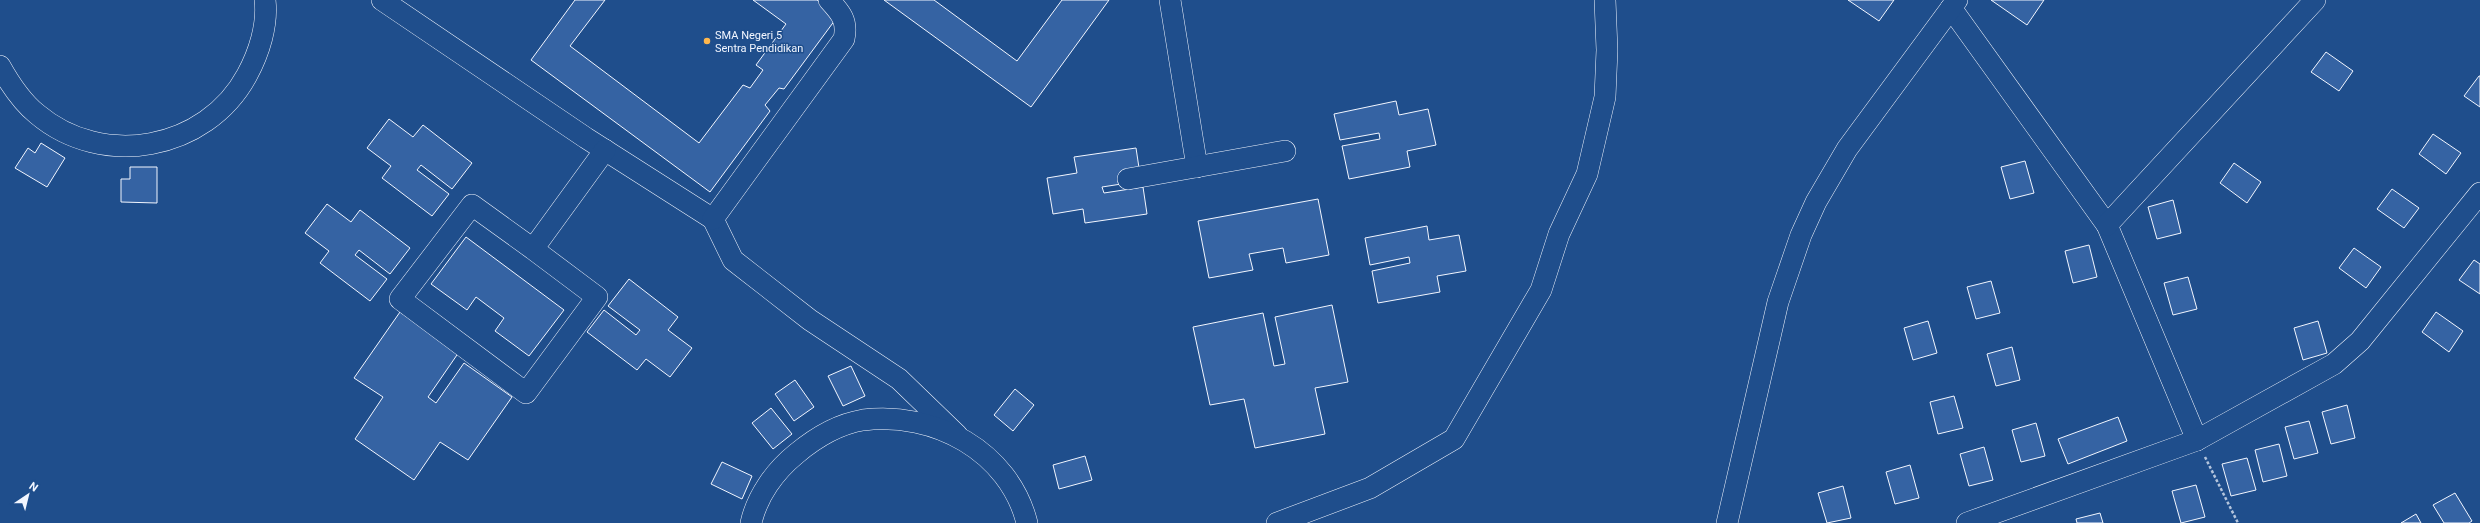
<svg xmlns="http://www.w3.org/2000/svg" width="2480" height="523" viewBox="0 0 2480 523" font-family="Roboto,sans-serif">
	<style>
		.building { fill: #3563a3; stroke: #f2f6ff }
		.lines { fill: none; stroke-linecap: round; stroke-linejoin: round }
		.minor-casing { stroke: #f2f6ff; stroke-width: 22 }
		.path { stroke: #b3c4dc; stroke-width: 2.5; stroke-dasharray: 3 2; stroke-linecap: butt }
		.minor { stroke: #1f4e8c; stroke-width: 21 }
		.poi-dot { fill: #ffb74d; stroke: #1f4e8c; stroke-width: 1.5 }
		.labels { text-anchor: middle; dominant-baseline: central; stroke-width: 3; stroke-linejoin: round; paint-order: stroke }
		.poi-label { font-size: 11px; fill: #f2f6ff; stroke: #1f4e8c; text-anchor: start }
	</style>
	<rect width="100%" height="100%" fill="#1f4e8c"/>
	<g class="building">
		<path d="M575,0h30l-35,46 129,97 44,-58 7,3 13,-18 -7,-5 30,-41 -33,-24h64l21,16 -54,73 -5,-1 -14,17 5,6 -60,81 -179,-132z"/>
		<path d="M884,0h50l83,61 45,-61h47l-78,107z"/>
		<path d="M1848,0h46l-15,21z"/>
		<path d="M1991,0h53l-17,25z"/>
		<path d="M2326,52l27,19 -14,20 -28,-19z"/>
		<path d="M2479,76h1v31l-16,-11z"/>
		<path d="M1396,101l3,14 29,-6 8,36 -29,6 3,16 -61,12 -7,-33 38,-7 -1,-6 -39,7 -6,-26z"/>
		<path d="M389,119l24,18 10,-12 49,38 -20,26 -31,-24 -4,5 32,24 -17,22 -50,-38 9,-12 -24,-18z"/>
		<path d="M2433,134l28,19 -15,21 -27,-20z"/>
		<path d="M41,143l24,15 -18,29 -32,-19 13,-20 7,5z"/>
		<path d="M1136,148l5,33 -39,6 2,6 39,-6 4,27 -62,9 -2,-14 -30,5 -6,-36 30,-5 -3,-16z"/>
		<path d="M2025,161l9,32 -24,6 -9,-32z"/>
		<path d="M2234,163l27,19 -14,21 -27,-20z"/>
		<path d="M130,167h27v36l-36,-1v-23h9z"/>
		<path d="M2392,189l27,19 -15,20 -27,-19z"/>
		<path d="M1318,199l11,56 -43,8 -3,-15 -34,6 4,16 -44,8 -11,-57z"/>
		<path d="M2173,200l8,33 -24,6 -9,-32z"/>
		<path d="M327,204l24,18 9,-12 50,38 -20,26 -31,-24 -4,5 32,24 -17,22 -50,-38 9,-12 -24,-18z"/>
		<path d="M1427,226l2,14 30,-5 7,36 -29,5 3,16 -62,11 -6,-32 38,-8 -1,-6 -39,8 -5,-27z"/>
		<path d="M466,237l98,73 -35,46 -34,-25 9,-13 -28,-21 -9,13 -36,-26z"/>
		<path d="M2089,245l8,32 -24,6 -8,-32z"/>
		<path d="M2354,248l27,19 -15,21 -27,-20z"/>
		<path d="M2474,260l6,4v30l-21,-14z"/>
		<path d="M2188,277l9,32 -24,6 -9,-32z"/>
		<path d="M629,279l49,38 -10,13 24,18 -22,29 -24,-18 -9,11 -50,-38 17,-22 32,25 4,-5 -32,-24z"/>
		<path d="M1991,281l9,32 -24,6 -9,-32z"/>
		<path d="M1332,305l16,77 -33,6 10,46 -70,14 -11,-49 -34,6 -17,-78 70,-14 11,53 11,-2 -10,-47z"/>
		<path d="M400,312l59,40 -31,45 8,6 28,-40 48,34 -44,63 -28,-18 -26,38 -59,-41 28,-42 -29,-19z"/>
		<path d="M2436,312l27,19 -14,21 -27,-20z"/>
		<path d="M1928,321l9,32 -24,7 -9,-32z"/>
		<path d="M2318,321l9,32 -24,7 -9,-32z"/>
		<path d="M2012,347l8,33 -24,6 -9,-32z"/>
		<path d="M851,366l14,30 -22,10 -15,-30z"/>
		<path d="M795,380l19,27 -20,14 -19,-27z"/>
		<path d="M1015,389l19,16 -21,26 -19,-16z"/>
		<path d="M1954,396l9,32 -25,6 -8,-32z"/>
		<path d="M2347,405l8,33 -24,6 -9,-32z"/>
		<path d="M771,408l21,26 -19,15 -21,-26z"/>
		<path d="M2118,417l9,24 -59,23 -10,-25z"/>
		<path d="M2309,421l9,32 -24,6 -9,-32z"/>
		<path d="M2036,423l9,33 -24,6 -9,-32z"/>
		<path d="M2279,444l8,32 -24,6 -8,-32z"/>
		<path d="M1984,447l9,33 -24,6 -9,-32z"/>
		<path d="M1085,456l7,24 -33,9 -6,-24z"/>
		<path d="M2247,458l9,32 -25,6 -9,-32z"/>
		<path d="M722,462l30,14 -10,23 -31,-15z"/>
		<path d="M1910,465l9,33 -24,6 -9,-32z"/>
		<path d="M2196,485l9,32 -24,6 -9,-32z"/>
		<path d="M1843,486l8,32 -24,5 -9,-30z"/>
		<path d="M2455,493l17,28 -3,2h-25l-11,-18z"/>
		<path d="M2100,513l3,10h-26l-1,-4z"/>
		<path d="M2416,514l5,9h-20z"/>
	</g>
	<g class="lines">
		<g class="minor-casing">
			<g id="minor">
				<path d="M382,0l204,138 127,81 20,41 77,60 89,59 58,56"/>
				<path d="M1170,0l27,167"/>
				<path d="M1951,8l156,217 90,215"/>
				<path d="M0,66c10,18 21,35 37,48 65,55 169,37 210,-39 12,-22 21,-50 18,-75"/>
				<path d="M1128,179l157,-28"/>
				<path d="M713,219l131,-180c4,-18 -3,-26 -15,-39"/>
				<path d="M2107,225l208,-225"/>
				<path d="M533,249l-61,-44 -72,94 126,94 71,-96 -64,-48 72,-99"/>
				<path d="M751,523c6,-27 24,-52 45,-69 19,-16 43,-30 67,-34 71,-9 146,31 164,103"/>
				<path d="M1277,523l93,-35 84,-49 87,-149 18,-56 28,-60 18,-77 2,-47 -2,-50"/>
				<path d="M1727,523l51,-221 23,-67 15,-33 31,-53 110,-149"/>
				<path d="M1967,523l230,-83 137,-76 26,-23 120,-148"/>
			</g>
		</g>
		<path class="path" d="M2205,457l33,66"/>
		<use href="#minor" class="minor"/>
	</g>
	<circle class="poi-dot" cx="707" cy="41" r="4"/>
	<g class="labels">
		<g class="poi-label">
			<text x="715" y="35">SMA Negeri 5<tspan x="715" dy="13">Sentra Pendidikan</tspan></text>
		</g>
	</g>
	<g transform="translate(28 495) rotate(35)" stroke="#1f4e8c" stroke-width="3" paint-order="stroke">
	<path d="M0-3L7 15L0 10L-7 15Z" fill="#f2f6ff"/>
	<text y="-6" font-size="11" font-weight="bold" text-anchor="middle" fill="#f2f6ff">N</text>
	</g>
</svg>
